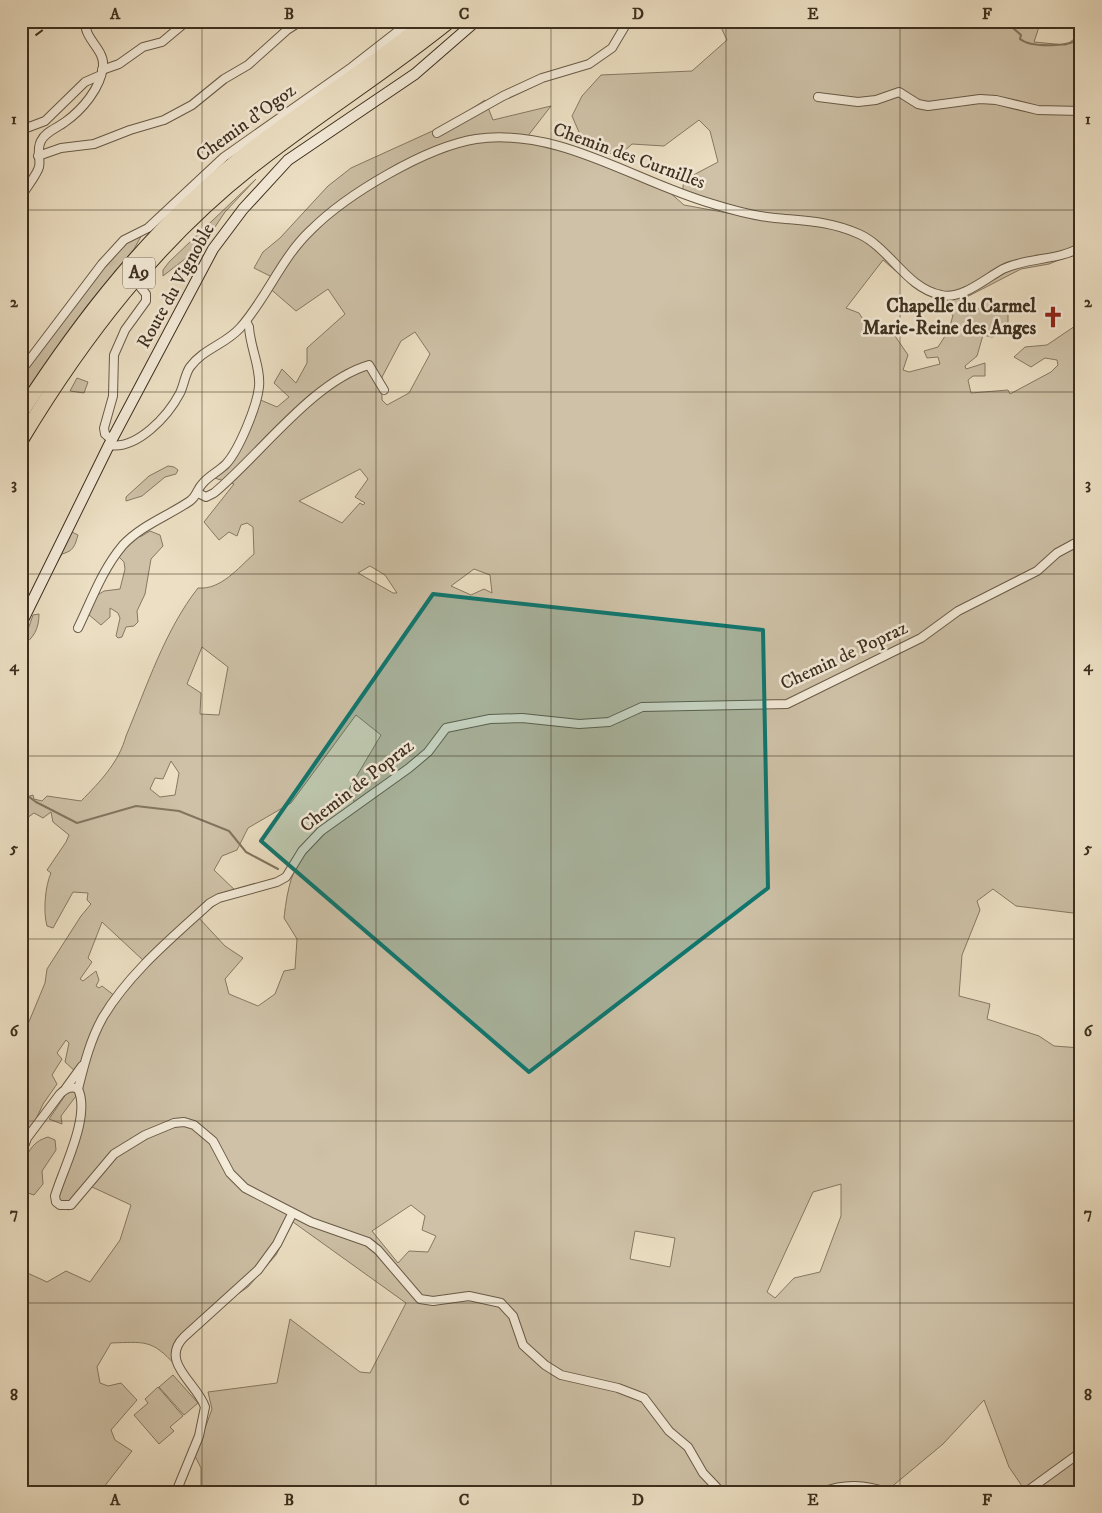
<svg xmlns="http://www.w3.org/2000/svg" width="1102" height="1513" viewBox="0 0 1102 1513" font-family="'IM FELL DW Pica',serif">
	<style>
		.green { fill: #cec1a7; stroke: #867862; fill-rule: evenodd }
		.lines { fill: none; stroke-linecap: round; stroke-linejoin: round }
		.stream { stroke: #82755f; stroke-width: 2 }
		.street-tunnel { stroke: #c9bca2; stroke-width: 8; stroke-dasharray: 8 4; stroke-linecap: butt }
		.street-casing { stroke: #695b47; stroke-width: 10 }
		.secondary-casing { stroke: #3d2f1e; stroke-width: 12 }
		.highway-casing { stroke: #3d2f1e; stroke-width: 16 }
		.street { stroke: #f3ead8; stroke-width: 8 }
		.secondary { stroke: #f3ead8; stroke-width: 10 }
		.highway { stroke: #ecdfc3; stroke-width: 14 }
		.rail { stroke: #3d2f1e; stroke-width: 2; stroke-dasharray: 9 9; stroke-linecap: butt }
		.marked { fill: #0f766e; fill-opacity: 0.2; stroke: #0f766e; stroke-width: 4; stroke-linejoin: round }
		.grid { fill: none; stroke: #3d2f1e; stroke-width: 1; stroke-opacity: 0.55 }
		.labels { text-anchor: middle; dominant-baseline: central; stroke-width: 5; stroke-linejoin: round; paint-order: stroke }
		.shield { fill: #f3ead8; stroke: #746756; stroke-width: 1 }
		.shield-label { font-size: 18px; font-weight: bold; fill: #3d2f1e }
		.street-label { font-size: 19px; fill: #3d2f1e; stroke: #f3ead8 }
		.poi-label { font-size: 19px; font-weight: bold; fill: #3d2f1e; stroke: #f3ead8; text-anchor: end }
		.neatline { fill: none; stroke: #3d2f1e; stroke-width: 2 }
		.grid-label { font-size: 16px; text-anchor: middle; font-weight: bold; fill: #3d2f1e }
	</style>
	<rect width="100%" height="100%" fill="#ecdfc3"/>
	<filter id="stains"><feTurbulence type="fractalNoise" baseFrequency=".004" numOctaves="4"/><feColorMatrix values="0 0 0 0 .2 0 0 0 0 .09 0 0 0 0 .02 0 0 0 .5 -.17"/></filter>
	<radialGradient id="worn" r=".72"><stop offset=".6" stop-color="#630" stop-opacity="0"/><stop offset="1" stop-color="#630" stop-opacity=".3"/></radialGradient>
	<g class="green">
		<path d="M718,21h323l-7,21 32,3 15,-11v217l-32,13 -28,5 -62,32 11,13 6,-1 9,-14 23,12v20l-16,6 -9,-2 -6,21 -12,10 1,3 19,-6v13h-12l-5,4 3,13 37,-3 2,4 41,-22 7,-7 -1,-5 -12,-2 -14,9 -17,-10 11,-10 22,-2 34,-23v592l-65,-8 -23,-17 -16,12 3,9 -18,45 -3,41 31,8 -3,15 52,17 15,10 27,2v444h-48l1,-4 -12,-2 -13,-19 -25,-67 -41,44 -54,45 -40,-1 -4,4h-644v-24l-6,-12 17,-47 -4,-17 69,-9 13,-64 70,53 10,1 36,-70 -113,-81 -17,33 -28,32 -54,37 -19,20v21c-23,-26 -31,-23 -64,-22l-14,24 3,16 8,3 13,-3 16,17 -26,30 4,10 17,11 -32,41h-79v-222l26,12 19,-11 24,11 30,-42 11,-35 -39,-18 -23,23 -10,-3 -7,-5c7,-20 35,-90 24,-106l-15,20 1,8 -13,-5 22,-32 5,-15 -11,-10 4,-19 -3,-3 -9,13 5,6 -10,16 5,9 -14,20 -22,48v-111l24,-58 2,-14 34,-53 10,-12 -4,-4 1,-7 -15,-1 -20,36 -6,-2c-4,-14 -2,-40 4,-53l-4,-3 19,-28 3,-7 -16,-13 -2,-10 -8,6 -9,-5 -7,5 -3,-20 9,-3 1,4 8,2 5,-5 34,5c19,-19 38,-39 45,-65 21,-50 39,-106 72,-148 23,2 40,-20 56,-34l-1,-27 -6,-4 -6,2 -4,11 -8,-4 -10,8 -15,-18 30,-38 -26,-8c26,-18 36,-50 48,-78l21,9 12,-10 -15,-14 8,-14 14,14 11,-20v-15l38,-34 -17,-25 -32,22 -29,-25 5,-9 -18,-9 9,-16 17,-14 48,-52 23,-18 99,-45 35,-23 8,20 58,-14 -24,31 89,26 36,14 32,28 49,9 34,3 -85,-23 2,-14 34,-18 -8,-31 -11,-11 -35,26 -32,-2 -13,12 -34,-10 -13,-30 10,-20 19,-21 91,-4 35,-31zM883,260l29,25 23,13 3,8 15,9 -4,15 -11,17 -14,4 3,7 11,-1 2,7 -31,8 -6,-2 5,-15 -17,-25 -10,-7 -6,3 -9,-2 -7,-11 -13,-5zM415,332l15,22 -21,39 -22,12 -5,-5v-23l19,-36zM360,469l8,10 -13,18 10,6 -2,2 -3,-2 -18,20 -43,-22zM370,566l15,9 12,18h-4l-35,-20zM474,569l16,6 2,18 -8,-4 -13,6 -20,-9zM202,647l26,20 -9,48 -19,-1 1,-21 -14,-9zM356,715l25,20 -32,54 8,20c-49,35 -66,44 -73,109l13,21 -2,30 -11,2 -9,23 -17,12 -29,-12 -4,-15 18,-21 -18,-12 -27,-29 26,-18 16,-4 -26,-25 8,-14 15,-6 11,-22 43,-25zM171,761l8,12 -4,22 -15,2 -10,-8 5,-11 8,1zM102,922l43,40 -30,34 -13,-10 -3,2 -3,-2 3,-6 -3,-9 -13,10 -3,-2 12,-17 -4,-4zM841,1184v32l-21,56 -26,6 -19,20 -8,-6 46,-100zM411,1205l14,11 -3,14 14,6 -8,16 -19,-1 -11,12 -26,-32zM635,1231l40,7 -5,29 -40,-8z"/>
		<path d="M256,179l-31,33 -22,33 -40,31v-6l6,-8z"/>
		<path d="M143,233l-9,16 -48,58 -65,95v-26l17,-24 58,-77 31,-34z"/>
		<path d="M77,378l11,4 -4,11 -14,-2z"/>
		<path d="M168,466l6,1 4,3 -2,4 -11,3 -23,19 -16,5v-4l23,-21z"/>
		<path d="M70,531l8,4c-3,10 -4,16 -16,19l-10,17z"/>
		<path d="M150,531l10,4 3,11 -12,13 -6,35 -8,17 1,11 -4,4 -8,1 -4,10 -4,1 -2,-2 4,-18 -2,-5 -8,-5v9l-9,8 -13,-11 8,-18 8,-5 16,-2 5,-20 -1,-7 -6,-6 20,-22 2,3z"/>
		<path d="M39,614c0,14 -5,25 -18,32v-6l4,-2 8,-23z"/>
		<path d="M48,1137l7,3 1,10 -14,21 1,13 -9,11 -6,-2 -7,3c0,-21 1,-52 27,-59z"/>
		<path d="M173,1375l25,28 -14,12 -25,-28z"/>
		<path d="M158,1387l25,29 -13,11 4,4 -15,13 -25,-29 14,-12 -3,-4z"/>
	</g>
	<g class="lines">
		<g class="stream">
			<path d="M1005,21l16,14 -1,4c11,9 50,8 61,-1"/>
			<path d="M21,112l4,9"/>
			<path d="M21,791l15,11 41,21 59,-17 43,5 50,20 17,21 32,17"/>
		</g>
		<path class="street-tunnel" d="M108,259l17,15"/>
		<g class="street-casing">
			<g id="street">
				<path d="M102,70l17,-6 24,-17 19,-5 25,-21"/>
				<path d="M818,97l40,5 18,-2 23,-8 19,12 10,2 52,-7 16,1 42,10 43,1"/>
				<path d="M21,130l24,-9 40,-39 16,-7"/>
				<path d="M437,133l66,-37 39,-18 47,-14 23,-16 16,-27"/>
				<path d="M38,156l23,-8 33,-4 36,-14 34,-10 28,-15 32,-26 24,-14 39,-35 14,-9"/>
				<path d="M21,197c4,-8 16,-22 18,-30 2,-8 -3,-17 2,-26 4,-9 16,-13 24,-19 17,-12 36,-34 38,-56 2,-16 -19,-27 -18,-45"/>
				<path d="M21,371l81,-107 22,-24 24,-12 76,-71 128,-90 59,-46"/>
				<path d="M112,440l-7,-6 -1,-6 9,-32 1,-41 11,-25 21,-29v-7l-5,-6"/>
				<path d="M109,445c28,5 59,-29 71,-52 4,-8 5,-19 10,-26 13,-18 36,-23 50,-39 27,-30 41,-70 71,-98 36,-36 115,-83 165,-91 84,-12 159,43 237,65 19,6 41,12 62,14 30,3 55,3 84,16 31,14 47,54 82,61 21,5 45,-17 62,-26 25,-12 55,-8 78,-22"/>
				<path d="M198,493l8,4 8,-4c45,-37 99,-112 155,-128l15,25"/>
				<path d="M78,628c14,-29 24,-58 45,-83 19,-20 45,-29 67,-44 7,-5 7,-12 13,-18 6,-7 16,-12 23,-19 13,-14 31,-58 33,-77 2,-19 -9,-40 -10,-60l-3,-6"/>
				<path d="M66,1088l16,-22"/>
				<path d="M78,1089c6,-24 12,-49 25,-72 27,-45 69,-79 107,-114l9,-5 58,-16 9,-5 16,-26 19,-20 88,-63 19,-16 18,-24 44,-9 32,-1 57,6 30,-2 33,-15 145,-3 134,-66 37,-27 79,-40 20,-18 24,-13"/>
				<path d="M21,1154l6,-16 33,-44c5,-5 11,-9 18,-5 13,27 -15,80 -23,107l1,6 4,3h11l43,-51 31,-19 29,-12 10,-1 10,3 19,16 17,32 15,15 66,34 57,20 10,8 42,49 13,2 36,-5 32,7 12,13 10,29 22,20 16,10 57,13 26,10 25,33 19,16 15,26 18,19"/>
				<path d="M176,1492l23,-56 6,-29c-8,-24 -46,-45 -21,-70l74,-67 19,-26 15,-30"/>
				<path d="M823,1492c22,-9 42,-7 64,0"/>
				<path d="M1026,1492l55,-40"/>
			</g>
		</g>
		<g class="secondary-casing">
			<path id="secondary" d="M21,624l88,-179 104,-196 30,-40 45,-49 127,-86 61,-53"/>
		</g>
		<g class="highway-casing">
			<g id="highway">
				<path d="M21,413c62,-96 131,-184 221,-256 60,-48 126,-87 186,-136"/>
				<path d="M21,440c62,-103 135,-198 230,-273 64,-51 134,-94 198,-146"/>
			</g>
		</g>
		<use href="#street" class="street"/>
		<use href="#secondary" class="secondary"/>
		<use href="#highway" class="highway"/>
		<path class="rail" d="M21,46l34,-25"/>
	</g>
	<path class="marked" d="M433,594l330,36 5,258 -239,184 -268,-231z"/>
	<path class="grid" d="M202,21v1471M376,21v1471M551,21v1471M726,21v1471M900,21v1471M21,210h1060M21,392h1060M21,574h1060M21,756h1060M21,939h1060M21,1121h1060M21,1303h1060"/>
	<defs>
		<g id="church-bare" transform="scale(1.725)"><path d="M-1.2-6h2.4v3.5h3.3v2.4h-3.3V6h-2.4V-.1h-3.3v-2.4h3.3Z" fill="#8f2418" stroke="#f3ead8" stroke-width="2.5" paint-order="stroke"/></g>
	</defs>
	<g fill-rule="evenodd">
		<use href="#church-bare" x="1053" y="317"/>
	</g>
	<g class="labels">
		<rect class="shield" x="123" y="257.5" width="32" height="31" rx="4"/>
		<g class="shield-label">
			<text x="139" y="273">A9</text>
		</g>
		<g class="street-label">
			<text transform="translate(246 123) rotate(-36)">Chemin d'Ogoz</text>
			<text transform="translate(629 156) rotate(20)">Chemin des Curnilles</text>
			<text transform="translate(176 286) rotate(-61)">Route du Vignoble</text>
			<text transform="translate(844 656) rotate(-25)">Chemin de Popraz</text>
			<text transform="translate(357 786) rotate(-38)">Chemin de Popraz</text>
		</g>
		<g class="poi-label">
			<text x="1036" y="306">Chapelle du Carmel<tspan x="1036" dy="22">Marie-Reine des Anges</tspan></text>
		</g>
	</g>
	<rect width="1102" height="1513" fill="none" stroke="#ecdfc3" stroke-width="55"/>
	<rect x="28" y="28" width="1046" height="1458" class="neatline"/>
	<g class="grid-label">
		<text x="115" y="19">A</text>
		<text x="289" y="19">B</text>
		<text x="464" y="19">C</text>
		<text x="638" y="19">D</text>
		<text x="813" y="19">E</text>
		<text x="987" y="19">F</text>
		<text x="14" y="124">1</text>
		<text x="1088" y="124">1</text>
		<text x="14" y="307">2</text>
		<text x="1088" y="307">2</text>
		<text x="14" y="489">3</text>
		<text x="1088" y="489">3</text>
		<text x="14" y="671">4</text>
		<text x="1088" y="671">4</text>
		<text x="14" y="853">5</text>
		<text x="1088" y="853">5</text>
		<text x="14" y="1036">6</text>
		<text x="1088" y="1036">6</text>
		<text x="14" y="1218">7</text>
		<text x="1088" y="1218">7</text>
		<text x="14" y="1400">8</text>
		<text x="1088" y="1400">8</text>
		<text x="115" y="1505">A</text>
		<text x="289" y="1505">B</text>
		<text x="464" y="1505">C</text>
		<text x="638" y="1505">D</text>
		<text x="813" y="1505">E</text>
		<text x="987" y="1505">F</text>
	</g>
	<rect width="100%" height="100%" filter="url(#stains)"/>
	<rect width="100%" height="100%" fill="url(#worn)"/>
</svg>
